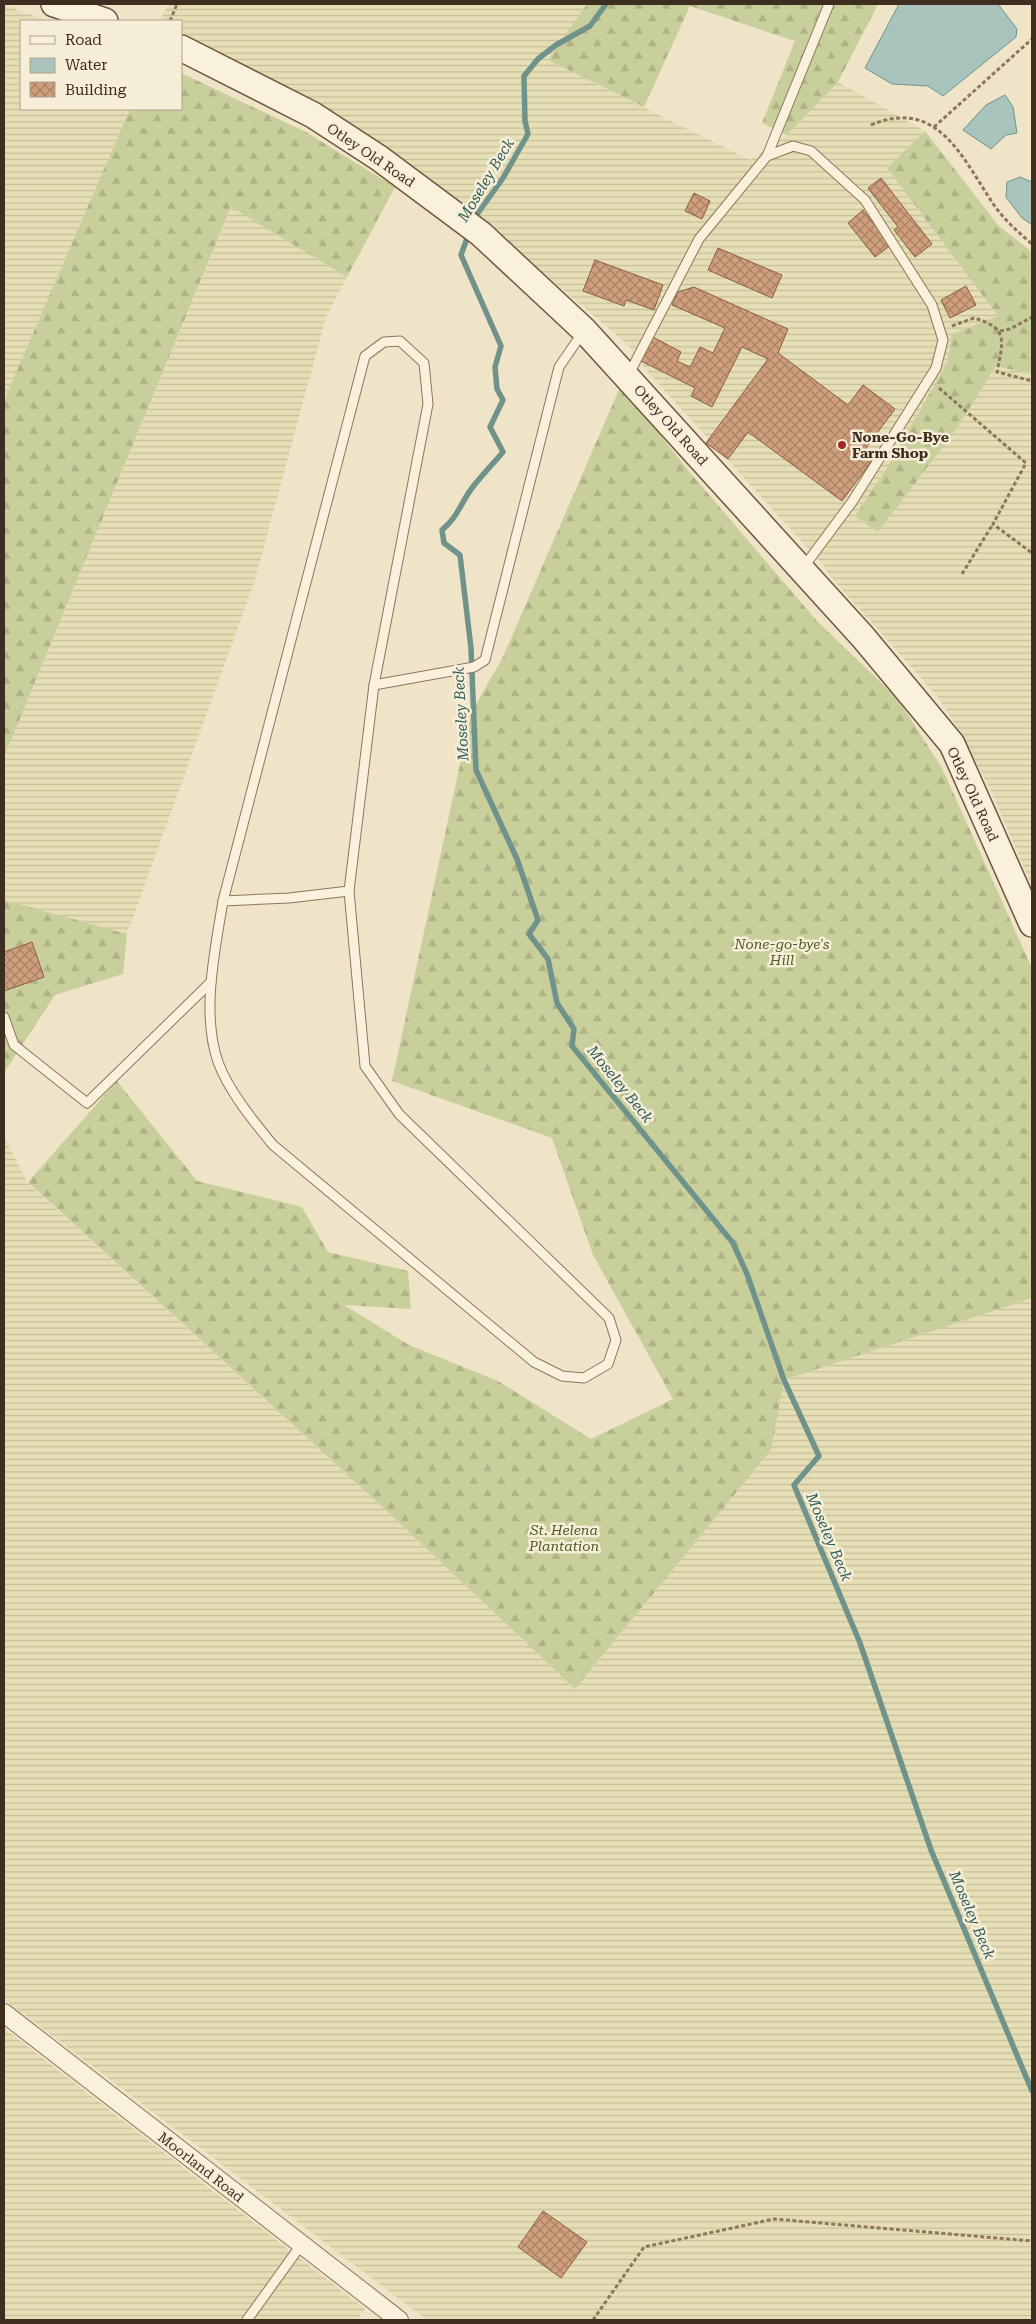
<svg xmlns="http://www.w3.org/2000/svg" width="1036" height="2324" viewBox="0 0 1036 2324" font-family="'Roboto Serif',serif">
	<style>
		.farmland { fill: url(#farmland-rules) }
		.forest { fill: url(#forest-firs) }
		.water { fill: #a9c4bc; stroke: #6f938a }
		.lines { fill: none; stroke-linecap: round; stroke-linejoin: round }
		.stream { stroke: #6f938a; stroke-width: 5.5 }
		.building { fill: url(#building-cross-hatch); stroke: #8d5f41 }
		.lane-casing { stroke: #8d765c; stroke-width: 11 }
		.street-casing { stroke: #8d765c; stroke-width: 20 }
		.secondary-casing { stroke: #6f573f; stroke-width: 28 }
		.path { stroke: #8d765c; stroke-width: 3; stroke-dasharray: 4 2.5; stroke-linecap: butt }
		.lane { stroke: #faf1dc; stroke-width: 9 }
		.street { stroke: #faf1dc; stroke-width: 18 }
		.secondary { stroke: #faf1dc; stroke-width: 25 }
		.poi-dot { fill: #9e2a2b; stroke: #f7eed8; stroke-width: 2 }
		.labels { text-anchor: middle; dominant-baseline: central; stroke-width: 5; stroke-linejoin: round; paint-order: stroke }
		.street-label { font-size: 14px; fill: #3d2e20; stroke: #f7eed8 }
		.poi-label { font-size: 14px; font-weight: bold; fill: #3d2e20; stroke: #f7eed8; text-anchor: start }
		.park-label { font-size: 14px; font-style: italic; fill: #4d5a26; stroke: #f7eed8 }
		.water-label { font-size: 15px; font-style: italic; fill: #2f5d5a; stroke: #f7eed8 }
	</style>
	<defs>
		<pattern id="farmland-rules" width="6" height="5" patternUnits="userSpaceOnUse" patternTransform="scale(1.25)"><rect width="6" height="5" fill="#e6deb5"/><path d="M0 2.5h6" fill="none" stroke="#c6bf9b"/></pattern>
		<pattern id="forest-firs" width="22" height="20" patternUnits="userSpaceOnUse" patternTransform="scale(1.25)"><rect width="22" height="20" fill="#c9cf9b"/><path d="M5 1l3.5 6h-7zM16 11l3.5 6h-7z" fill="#aeb285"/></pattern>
		<pattern id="building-cross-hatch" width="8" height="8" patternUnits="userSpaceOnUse" patternTransform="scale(1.25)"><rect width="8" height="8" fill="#cf9f7d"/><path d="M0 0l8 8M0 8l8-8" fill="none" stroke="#a98266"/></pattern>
	</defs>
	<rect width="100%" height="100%" fill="#f0e4c8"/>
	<g class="farmland">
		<path d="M168,4h419l-39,56 202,100 37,-25 51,-53 87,49 -38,37 111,148 -46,18 -5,29 -57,100 -35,53 23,16 77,-101 41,-66 36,9v512l-41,-95 -32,-61 -21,-33 -109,-122 -4,-8 -179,-197 -19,-26 -151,-128 -75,-58 -94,-57 -126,-65v-15h-21z"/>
		<path d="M4,5l44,16h-27v88h109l-126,291z"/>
		<path d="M232,206l115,71 -21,40 -71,263 -128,354 -123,-34v-143z"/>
		<path d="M4,1136l24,47 362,331 185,175 196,-239 13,-70 248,-82v1022h-605l-423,-321z"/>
		<path d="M4,2028l361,281 -8,11h-353z"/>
	</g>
	<g class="forest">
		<path d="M587,4h291l-40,78 -51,53 -25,-12 33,-82 -105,-35 -46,101 -96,-47z"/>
		<path d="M181,73l125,59 89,55 -48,90 -116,-70 -227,550v-357l126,-291h51z"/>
		<path d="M925,131l73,94 34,27v122l-36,-8 -41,65 -77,101 -23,-16 35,-53 57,-100 5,-29 46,-18 -111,-148z"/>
		<path d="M621,385l66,84 129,151 81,78 45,70 90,200v330l-248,82 -13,70 -196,239 -185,-175 -362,-332 89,-101 80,100 105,26 26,45 80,19 3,38 -67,-4 65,40 89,36 93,58 82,-40 -80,-144 -41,-117 -160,-57 79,-368 32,-56z"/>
		<path d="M4,900l123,34 -4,40 -68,21 -51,78z"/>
	</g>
	<g class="water">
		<path d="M899,4h99l19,25 -1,8 -73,59 -15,-10 -36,-2 -27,-16z"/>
		<path d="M1005,95l8,12 4,26 -11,2 -15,14 -28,-19 23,-25z"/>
		<path d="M1020,177l12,5v43l-10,-7 -16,-21 1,-15z"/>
	</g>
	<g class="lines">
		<g class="stream">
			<path d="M473,220l30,-42 25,-44 -3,-13 -1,-45 14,-17 18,-14 34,-19 16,-22"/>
			<path d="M469,233l-8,22 40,91 -6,21 2,22 6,11 -13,27 13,25c-10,12 -22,24 -31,36 -12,16 -14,29 -30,42l2,13 16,12 11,93 5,122 41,89 21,61 -9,14 19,25 9,44 17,26 -2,17 161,197 14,31 37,106 35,76 -25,29 66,158 71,207 101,241"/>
		</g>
	</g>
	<g class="building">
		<path d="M881,178l51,66 -17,13 -21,-27 4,-3 -30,-39z"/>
		<path d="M694,193l16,8 -8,18 -17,-8z"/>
		<path d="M863,210l28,35 -16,12 -27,-34z"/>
		<path d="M718,248l64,27 -10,23 -64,-28z"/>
		<path d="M595,260l68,25 -9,25 -28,-10 -2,6 -41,-15z"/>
		<path d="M966,286l10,19 -26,13 -9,-18z"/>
		<path d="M694,287l94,42 -10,24 70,52 15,-20 32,24 -32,43 10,7 -31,42 -94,-69 -20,27 -22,-16 62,-84 -26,-12 -30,60 -21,-11 4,-8 -56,-28 12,-24 30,16 -4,9 13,6 10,-20 13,6 12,-25 -53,-23 6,-13z"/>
		<path d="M32,942l12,35 -40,14v-39z"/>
		<path d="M543,2211l44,31 -26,36 -43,-31z"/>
	</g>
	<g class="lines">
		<g class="lane-casing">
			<g id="lane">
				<path d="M767,156l62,-152"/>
				<path d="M400,341l24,22 4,41 -54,281 -25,206 16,175 34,48 210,204 7,22 -8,24 -24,14 -22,-2 -28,-14 -261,-217c-19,-23 -45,-55 -55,-83 -17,-49 -3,-112 5,-161l142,-545 19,-14z"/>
				<path d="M629,374l70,-135 68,-83 26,-10 18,5 54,49 67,105 11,35 -7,28 -84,134 -49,66"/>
				<path d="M374,685l100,-18 11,-7 74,-293 24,-35"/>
				<path d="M223,901l66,-3 60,-7"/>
				<path d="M4,1017l10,28 73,58 124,-121"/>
				<path d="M247,2320l54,-75"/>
			</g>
		</g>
		<g class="street-casing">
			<path id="street" d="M4,2013l395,307"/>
		</g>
		<g class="secondary-casing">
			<g id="secondary">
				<path d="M54,4l51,17"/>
				<path d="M181,48l132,67 66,43 102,76 103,96 279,307 89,107 80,180"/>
			</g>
		</g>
		<g class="path">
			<path d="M170,21l7,-17"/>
			<path d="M871,125c66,-28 91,32 121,77 11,17 25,29 40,42"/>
			<path d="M934,127l98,-88"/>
			<path d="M952,326l22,-8c35,10 29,23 23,54l35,9"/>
			<path d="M1000,331l10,-2 22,-12"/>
			<path d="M939,388l87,75 -33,61 39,29"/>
			<path d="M962,574l31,-50"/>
			<path d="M593,2320l51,-73 130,-28 258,22"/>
		</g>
		<use href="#lane" class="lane"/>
		<use href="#street" class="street"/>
		<use href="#secondary" class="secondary"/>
	</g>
	<circle class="poi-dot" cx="842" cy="445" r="5"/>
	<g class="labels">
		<g class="street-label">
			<text transform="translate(371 155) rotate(34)">Otley Old Road</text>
			<text transform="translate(671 425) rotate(48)">Otley Old Road</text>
			<text transform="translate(973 794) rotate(65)">Otley Old Road</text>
			<text transform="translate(201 2167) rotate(38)">Moorland Road</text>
		</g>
		<g class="poi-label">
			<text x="852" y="437">None-Go-Bye<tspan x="852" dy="16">Farm Shop</tspan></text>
		</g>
		<g class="park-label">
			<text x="782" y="944">None-go-bye's<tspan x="782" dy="16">Hill</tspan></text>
			<text x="564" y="1530">St. Helena<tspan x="564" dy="16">Plantation</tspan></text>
		</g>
		<g class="water-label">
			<text transform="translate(486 180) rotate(-59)">Moseley Beck</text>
			<text transform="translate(461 714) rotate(-93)">Moseley Beck</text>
			<text transform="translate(620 1084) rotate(51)">Moseley Beck</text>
			<text transform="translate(829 1537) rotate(67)">Moseley Beck</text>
			<text transform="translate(972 1915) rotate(67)">Moseley Beck</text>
		</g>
	</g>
	<rect width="1036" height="2324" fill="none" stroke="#3d2e20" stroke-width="10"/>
	<rect x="20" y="20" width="162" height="90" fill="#f7eed8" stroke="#ada18e"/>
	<rect x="30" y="36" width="25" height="8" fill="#faf1dc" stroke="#ada18e"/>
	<text x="65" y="45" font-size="15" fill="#3d2e20">Road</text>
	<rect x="30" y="58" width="25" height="15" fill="#a9c4bc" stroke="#ada18e"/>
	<text x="65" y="70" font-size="15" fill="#3d2e20">Water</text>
	<rect x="30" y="82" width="25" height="15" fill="url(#building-cross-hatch)" stroke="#ada18e"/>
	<text x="65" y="95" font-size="15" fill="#3d2e20">Building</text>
</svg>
